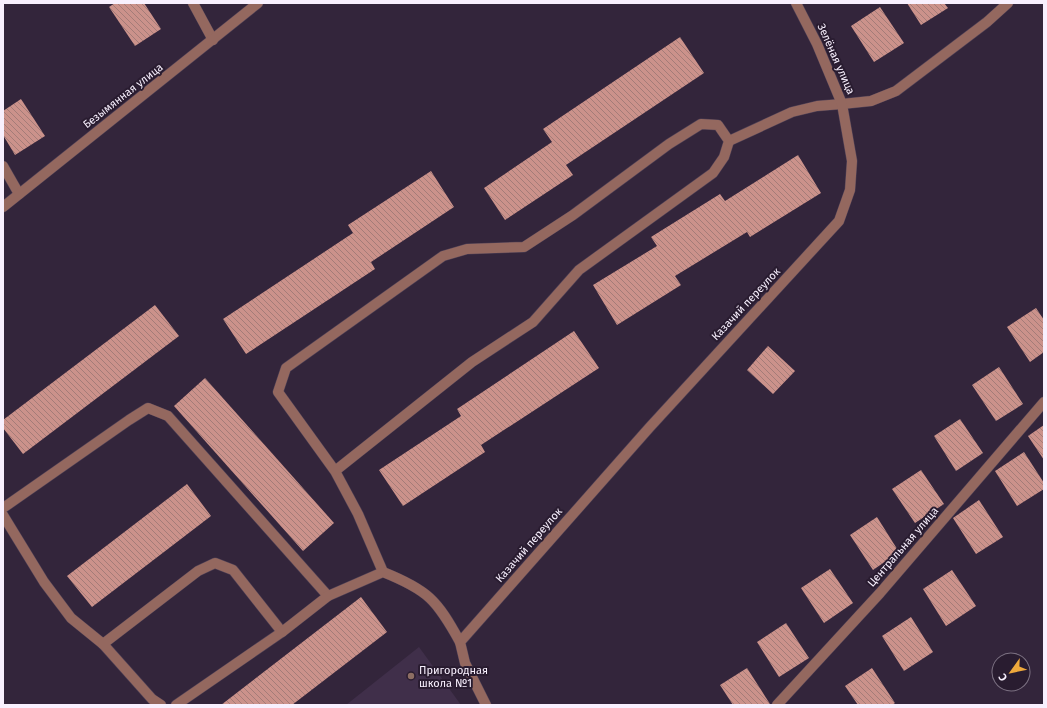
<svg xmlns="http://www.w3.org/2000/svg" width="1047" height="708" viewBox="0 0 1047 708" font-family="'Fira Sans',sans-serif">
	<style>
		.built { fill: #402f4a }
		.building { fill: url(#building-back-hatch) }
		.lines { fill: none; stroke-linecap: round; stroke-linejoin: round }
		.service-casing { stroke: #4f4156; stroke-width: 11 }
		.minor-casing { stroke: #4f4156; stroke-width: 11 }
		.tertiary-casing { stroke: #4f4156; stroke-width: 11 }
		.service { stroke: #94685f; stroke-width: 10 }
		.minor { stroke: #94685f; stroke-width: 10 }
		.tertiary { stroke: #94685f; stroke-width: 10 }
		.education-dot { fill: #8d6e63; stroke: #291c30; stroke-width: 1.5 }
		.labels { text-anchor: middle; dominant-baseline: central; stroke-width: 4; stroke-linejoin: round; paint-order: stroke }
		.street-label { font-size: 11px; fill: #f8f0fe; stroke: #291c30 }
		.poi-label { font-size: 11px; fill: #f8f0fe; stroke: #291c30; text-anchor: start }
	</style>
	<defs>
		<pattern id="building-back-hatch" width="6" height="6" patternUnits="userSpaceOnUse"><rect width="6" height="6" fill="#cb928b"/><path d="M-1 5l2 2M0 0l6 6M5-1l2 2" fill="none" stroke="#a47c78"/></pattern>
	</defs>
	<rect width="100%" height="100%" fill="#33253b"/>
	<path class="built" d="M419,647l42,58h-115z"/>
	<g class="building">
		<path d="M115,3h29l17,26 -26,17 -26,-39z"/>
		<path d="M907,3h37l4,5 -27,17z"/>
		<path d="M880,7l24,36 -30,19 -23,-36z"/>
		<path d="M680,37l24,36 -138,92 7,10 -68,45 -21,-32 68,-46 -9,-13z"/>
		<path d="M21,99l24,37 -30,19 -12,-20v-24z"/>
		<path d="M798,155l23,38 -71,44 -3,-5 -72,44 6,9 -64,40 -24,-40 64,-39 -6,-9 69,-43 5,7z"/>
		<path d="M431,171l23,36 -83,55 4,7 -129,85 -23,-35 130,-86 -5,-8z"/>
		<path d="M155,305l24,31 -156,118 -20,-26v-8z"/>
		<path d="M1036,308l8,12v32l-14,10 -23,-35z"/>
		<path d="M574,331l25,37 -118,77 4,7 -82,54 -24,-36 82,-54 -4,-7z"/>
		<path d="M768,346l27,25 -22,23 -26,-24z"/>
		<path d="M999,367l24,37 -27,17 -24,-36z"/>
		<path d="M205,378l129,145 -31,28 -129,-145z"/>
		<path d="M960,419l23,34 -27,18 -22,-35z"/>
		<path d="M1044,425v35l-16,-24z"/>
		<path d="M1024,452l20,31v6l-27,17 -22,-35z"/>
		<path d="M921,470l23,34 -29,19 -23,-34z"/>
		<path d="M187,484l24,32 -119,91 -25,-31z"/>
		<path d="M979,500l24,37 -27,17 -23,-36z"/>
		<path d="M877,517l22,35 -26,18 -23,-35z"/>
		<path d="M830,569l23,34 -29,20 -23,-35z"/>
		<path d="M952,570l24,36 -30,20 -23,-37z"/>
		<path d="M361,597l26,35 -95,73h-71z"/>
		<path d="M911,617l22,35 -29,19 -22,-35z"/>
		<path d="M786,623l23,35 -30,19 -22,-35z"/>
		<path d="M747,668l23,36 -1,1h-36l-13,-20z"/>
		<path d="M872,668l23,35 -3,2h-34l-13,-19z"/>
	</g>
	<g class="lines">
		<g class="service-casing">
			<g id="service">
				<path d="M729,141l63,-29 25,-6 25,-2"/>
				<path d="M335,471l137,-109 61,-40 46,-52 134,-97 11,-16 5,-16 -11,-16 -17,-1 -32,20 -96,71 -49,32 -57,2 -24,7 -157,112 -8,24 57,79 23,43 25,58"/>
				<path d="M3,508l126,-88 19,-12 20,8 160,180"/>
				<path d="M3,515l41,67 27,36 32,26"/>
				<path d="M161,705l-9,-6 -49,-55 95,-73 17,-8 18,7 49,62"/>
				<path d="M176,705l106,-73 46,-36 55,-24c45,18 54,28 77,70"/>
			</g>
		</g>
		<g class="minor-casing">
			<g id="minor">
				<path d="M193,3l20,37"/>
				<path d="M842,104l29,-3 25,-10 91,-69 21,-19"/>
				<path d="M3,166l16,28"/>
				<path d="M486,705l-21,-42 -5,-21 189,-214 190,-207 11,-31 2,-29 -10,-57 -25,-60 -21,-41"/>
			</g>
		</g>
		<g class="tertiary-casing">
			<g id="tertiary">
				<path d="M3,207l255,-204"/>
				<path d="M777,705l103,-112 164,-191"/>
			</g>
		</g>
		<use href="#service" class="service"/>
		<use href="#minor" class="minor"/>
		<use href="#tertiary" class="tertiary"/>
	</g>
	<circle class="education-dot" cx="411" cy="676" r="4"/>
	<g class="labels">
		<g class="street-label">
			<text transform="translate(836 59) rotate(66)">Зелёная улица</text>
			<text transform="translate(123 96) rotate(-38)">Безымянная улица</text>
			<text transform="translate(746 304) rotate(-47)">Казачий переулок</text>
			<text transform="translate(529 545) rotate(-49)">Казачий переулок</text>
			<text transform="translate(903 547) rotate(-49)">Центральная улица</text>
		</g>
		<g class="poi-label">
			<text x="419" y="670">Пригородная<tspan x="419" dy="13">школа №1</tspan></text>
		</g>
	</g>
	<rect width="1047" height="708" fill="none" stroke="#f8f0fe" stroke-width="8"/>
	<g transform="translate(1011 672) rotate(237)"><circle r="19" fill="#291c30" stroke="#7c7182"/>
	<path d="M0-3L7 15L0 10L-7 15Z" fill="#eea83c"/>
	<text y="-6" font-size="11" font-weight="bold" text-anchor="middle" fill="#f8f0fe">С</text>
	</g>
</svg>
